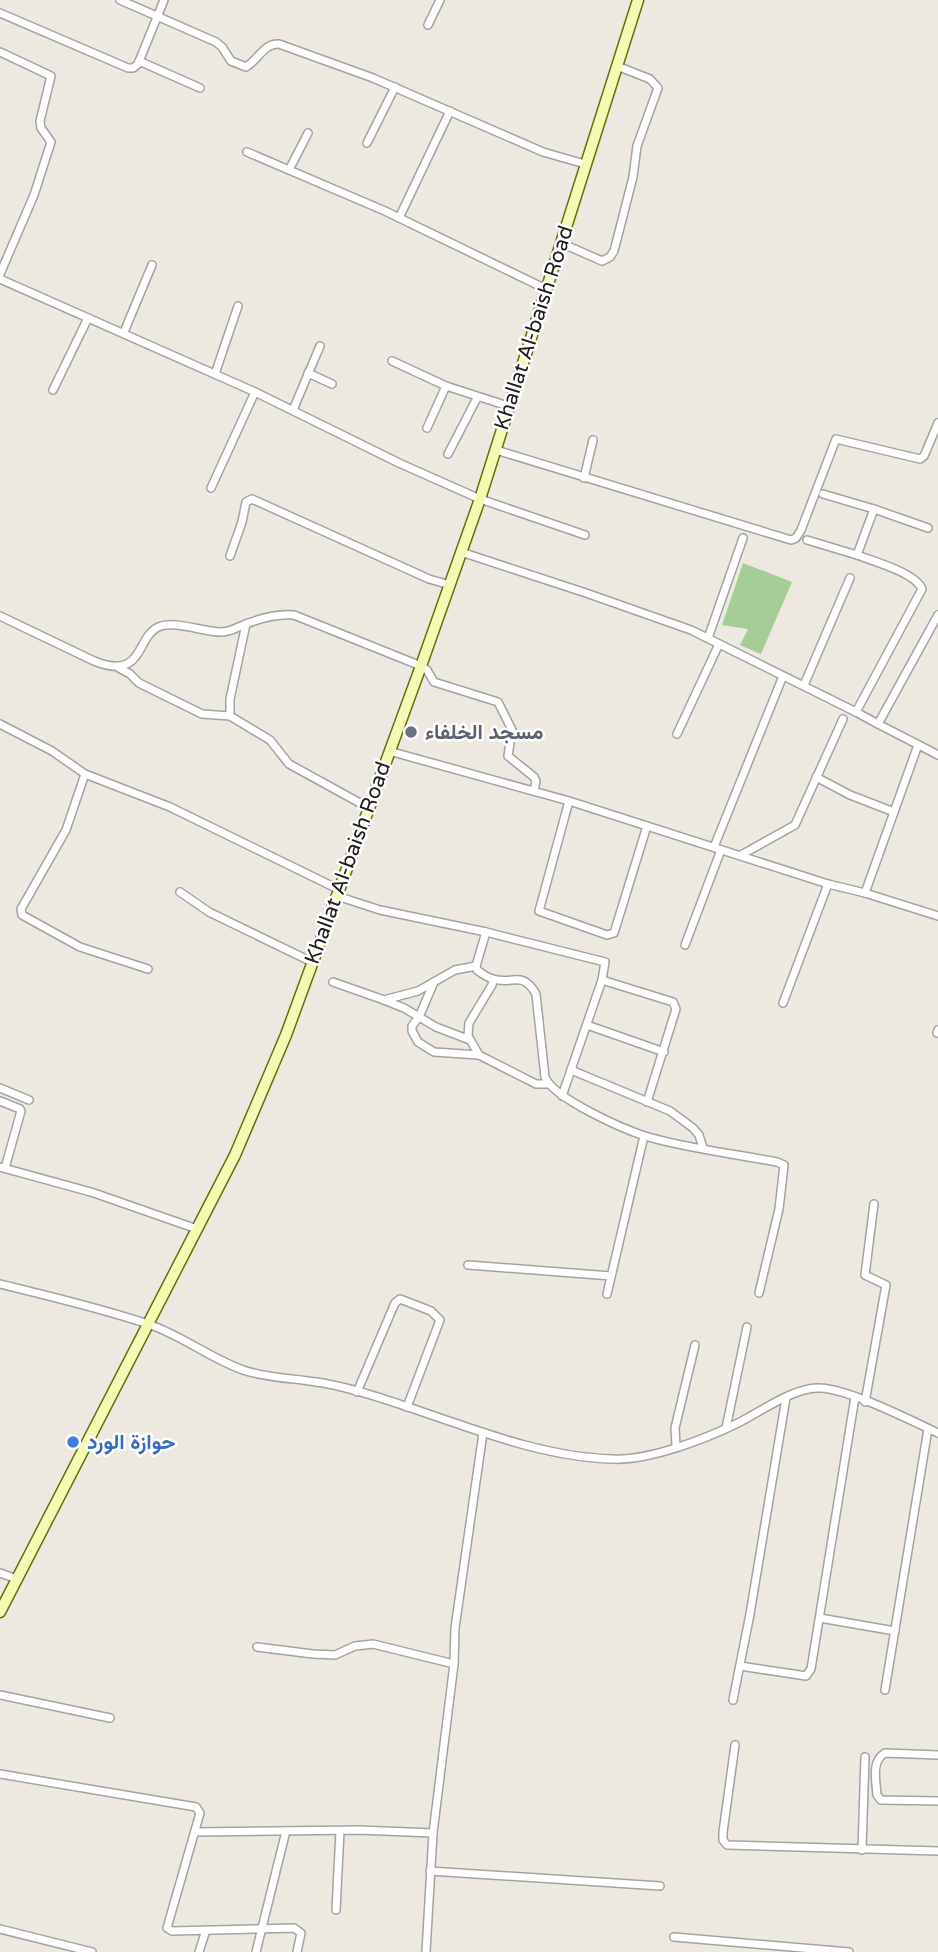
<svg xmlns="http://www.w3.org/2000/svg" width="938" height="1952" viewBox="0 0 938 1952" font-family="'Varela Round',Vazirmatn,sans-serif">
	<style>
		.forest { fill: #a6cd96 }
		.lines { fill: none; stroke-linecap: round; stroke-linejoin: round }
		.street-casing { stroke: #a3a3a3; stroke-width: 10 }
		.secondary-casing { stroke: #647005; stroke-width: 13 }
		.street { stroke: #fff; stroke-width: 7 }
		.secondary { stroke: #f5f9b4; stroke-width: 10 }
		.worship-dot { fill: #6b7280; stroke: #fff; stroke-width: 2.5 }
		.shop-dot { fill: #3f7fe0; stroke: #fff; stroke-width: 2.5 }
		.labels { text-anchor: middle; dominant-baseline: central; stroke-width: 5; stroke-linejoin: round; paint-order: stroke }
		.street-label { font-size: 21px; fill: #1c1c1c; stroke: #fff }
		.worship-label { font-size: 21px; font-weight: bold; fill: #5b616d; stroke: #fff; text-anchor: start }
		.shop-label { font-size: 21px; font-weight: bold; fill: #366cbe; stroke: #fff; text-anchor: start }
	</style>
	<rect width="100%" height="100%" fill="#ede9e1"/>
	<path class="forest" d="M743,563l49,19 -31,72 -21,-9 8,-16 -26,-4z"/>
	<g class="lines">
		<g class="street-casing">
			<g id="street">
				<path d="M120,0l96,42 6,5 9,14 15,6c12,-7 18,-24 33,-23l94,34 170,74 42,12"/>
				<path d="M0,13l128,55h5l5,-4 26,-64"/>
				<path d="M428,25l12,-25"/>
				<path d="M0,52l51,24 -11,45 1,7 10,14 -17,53 -34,79"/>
				<path d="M139,61l61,27"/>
				<path d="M367,143l28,-56"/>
				<path d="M247,152l138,59 161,78"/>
				<path d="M289,170l19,-37"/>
				<path d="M399,218l51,-107"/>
				<path d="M561,243l41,18 8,-4 4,-6 19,-74 4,-31 21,-58 -8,-9 -33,-13"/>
				<path d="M0,279l255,113 144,71 81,36 105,36"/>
				<path d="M124,332l28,-67"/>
				<path d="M392,361l54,25 62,20"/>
				<path d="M308,373l24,11"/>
				<path d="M215,374l23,-68"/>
				<path d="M53,390l35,-72"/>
				<path d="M293,410l27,-64"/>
				<path d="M427,428l19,-42"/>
				<path d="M496,450l295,90 5,-2 5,-8 35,-91 84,20 4,-3 14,-33"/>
				<path d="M448,454l29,-56"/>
				<path d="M584,478l9,-38"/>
				<path d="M211,488l44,-96"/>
				<path d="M823,494l51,15"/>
				<path d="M807,540l50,15"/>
				<path d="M461,552l125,41 105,37 165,82 66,-123c-6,-16 -49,-28 -65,-34l17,-46 54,19"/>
				<path d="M230,556l12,-34 4,-20 6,-3 177,80 21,6"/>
				<path d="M938,615l-60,109 60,31"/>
				<path d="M0,616l94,45c52,21 41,-27 67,-35 15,-5 43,6 60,6 10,0 16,-5 25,-8 15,-6 33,-10 48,-9l127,51 6,4 7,12 64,20 14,28 -4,26 26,21 2,4 -2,10"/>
				<path d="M246,624l-16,75v17l40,24 19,24 80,44"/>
				<path d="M708,638l35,-100"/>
				<path d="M119,668l11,6 9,9 63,31 28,2"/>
				<path d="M804,685l46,-107"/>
				<path d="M856,712l22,12"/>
				<path d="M0,724l52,27 33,23 85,33 170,83"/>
				<path d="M677,734l42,-90"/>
				<path d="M389,751l180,50 259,83 37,9 73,23"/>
				<path d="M85,774l-19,56 -45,79 1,6 58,32 68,22"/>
				<path d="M816,777l34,18 44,17"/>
				<path d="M569,801l-30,110 68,24 7,-2 33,-107"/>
				<path d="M714,847l69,-171"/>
				<path d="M741,855l54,-30 48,-106"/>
				<path d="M180,892l29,20 103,50"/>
				<path d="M865,893l53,-148"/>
				<path d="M337,896l43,14 106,22 119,30 -3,18 -40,116"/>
				<path d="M486,932l-10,34 1,4c4,3 11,8 16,9 20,6 29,-9 43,15l9,83c8,21 78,52 100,59 39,12 91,18 132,26l7,3 -5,44 -20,84"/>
				<path d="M685,945l36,-95"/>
				<path d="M602,980l71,22 3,7 -29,93"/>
				<path d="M333,982l51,18"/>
				<path d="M434,982l-15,35 -7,9v5l6,11 16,10 45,3 57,29h12"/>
				<path d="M783,1003l45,-119"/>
				<path d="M587,1025l77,27"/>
				<path d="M937,1033l1,-3"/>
				<path d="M470,1040l-34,-13 -32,-19 -20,-8 34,-9 37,-21 21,-4"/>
				<path d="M479,1055l-11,-19 1,-13 23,-38 1,-5"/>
				<path d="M571,1070l99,41 23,17 6,7 4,13"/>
				<path d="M0,1088l29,12"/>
				<path d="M0,1101l20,8 1,2 -16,57"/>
				<path d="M0,1167l91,25 106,37"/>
				<path d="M468,1265l143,11"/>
				<path d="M0,1284c49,12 100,24 148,40 33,11 62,34 95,46 24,8 49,8 73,12 30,4 63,15 92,25 66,22 134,50 204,52 37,2 93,-20 126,-36 22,-11 58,-37 82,-35 29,1 90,32 118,45"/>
				<path d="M607,1294l37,-158"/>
				<path d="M357,1392l38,-89 5,-4 31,12 9,9 -33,87"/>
				<path d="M865,1402l21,-117 -21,-10 9,-71"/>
				<path d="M726,1428l21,-101"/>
				<path d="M676,1446l-1,-18 20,-83"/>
				<path d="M0,1573l17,6"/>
				<path d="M820,1618l75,13"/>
				<path d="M257,1647l56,7 22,1 20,-9 18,-2 81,20"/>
				<path d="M740,1666l66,10 5,-7 44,-272"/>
				<path d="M885,1690l43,-261"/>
				<path d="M0,1695l110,23"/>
				<path d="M733,1700l17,-86 36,-216"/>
				<path d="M735,1745l-12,87v8l4,5 211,6"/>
				<path d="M938,1755l-53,-2c-14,8 -9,27 -8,42l4,5 57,1"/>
				<path d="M0,1774l196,33 4,6 -33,115 5,3 122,-3 7,5 -4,19"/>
				<path d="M195,1832l164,-2 74,3"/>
				<path d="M862,1850l3,-93"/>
				<path d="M430,1871l230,15"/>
				<path d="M336,1910l4,-79"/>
				<path d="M0,1929l92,23"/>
				<path d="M674,1937l175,15"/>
				<path d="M199,1952l7,-22"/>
				<path d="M256,1952l30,-121"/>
				<path d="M426,1952l7,-119 21,-169 1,-36 28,-195"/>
			</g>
		</g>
		<g class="secondary-casing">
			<path id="secondary" d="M0,1612l235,-457 51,-120 135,-369 59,-167 158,-499"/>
		</g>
		<use href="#street" class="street"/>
		<use href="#secondary" class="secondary"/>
	</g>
	<circle class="worship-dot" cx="411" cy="732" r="7"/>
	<circle class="shop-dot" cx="73" cy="1442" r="7"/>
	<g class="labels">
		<g class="street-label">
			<text transform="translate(534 328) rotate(-72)">Khallat Al-baish Road</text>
			<text transform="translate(348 863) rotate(-70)">Khallat Al-baish Road</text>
		</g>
		<g class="worship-label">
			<text x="425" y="732">مسجد الخلفاء</text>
		</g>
		<g class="shop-label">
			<text x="87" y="1442">حوازة الورد</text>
		</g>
	</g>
</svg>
